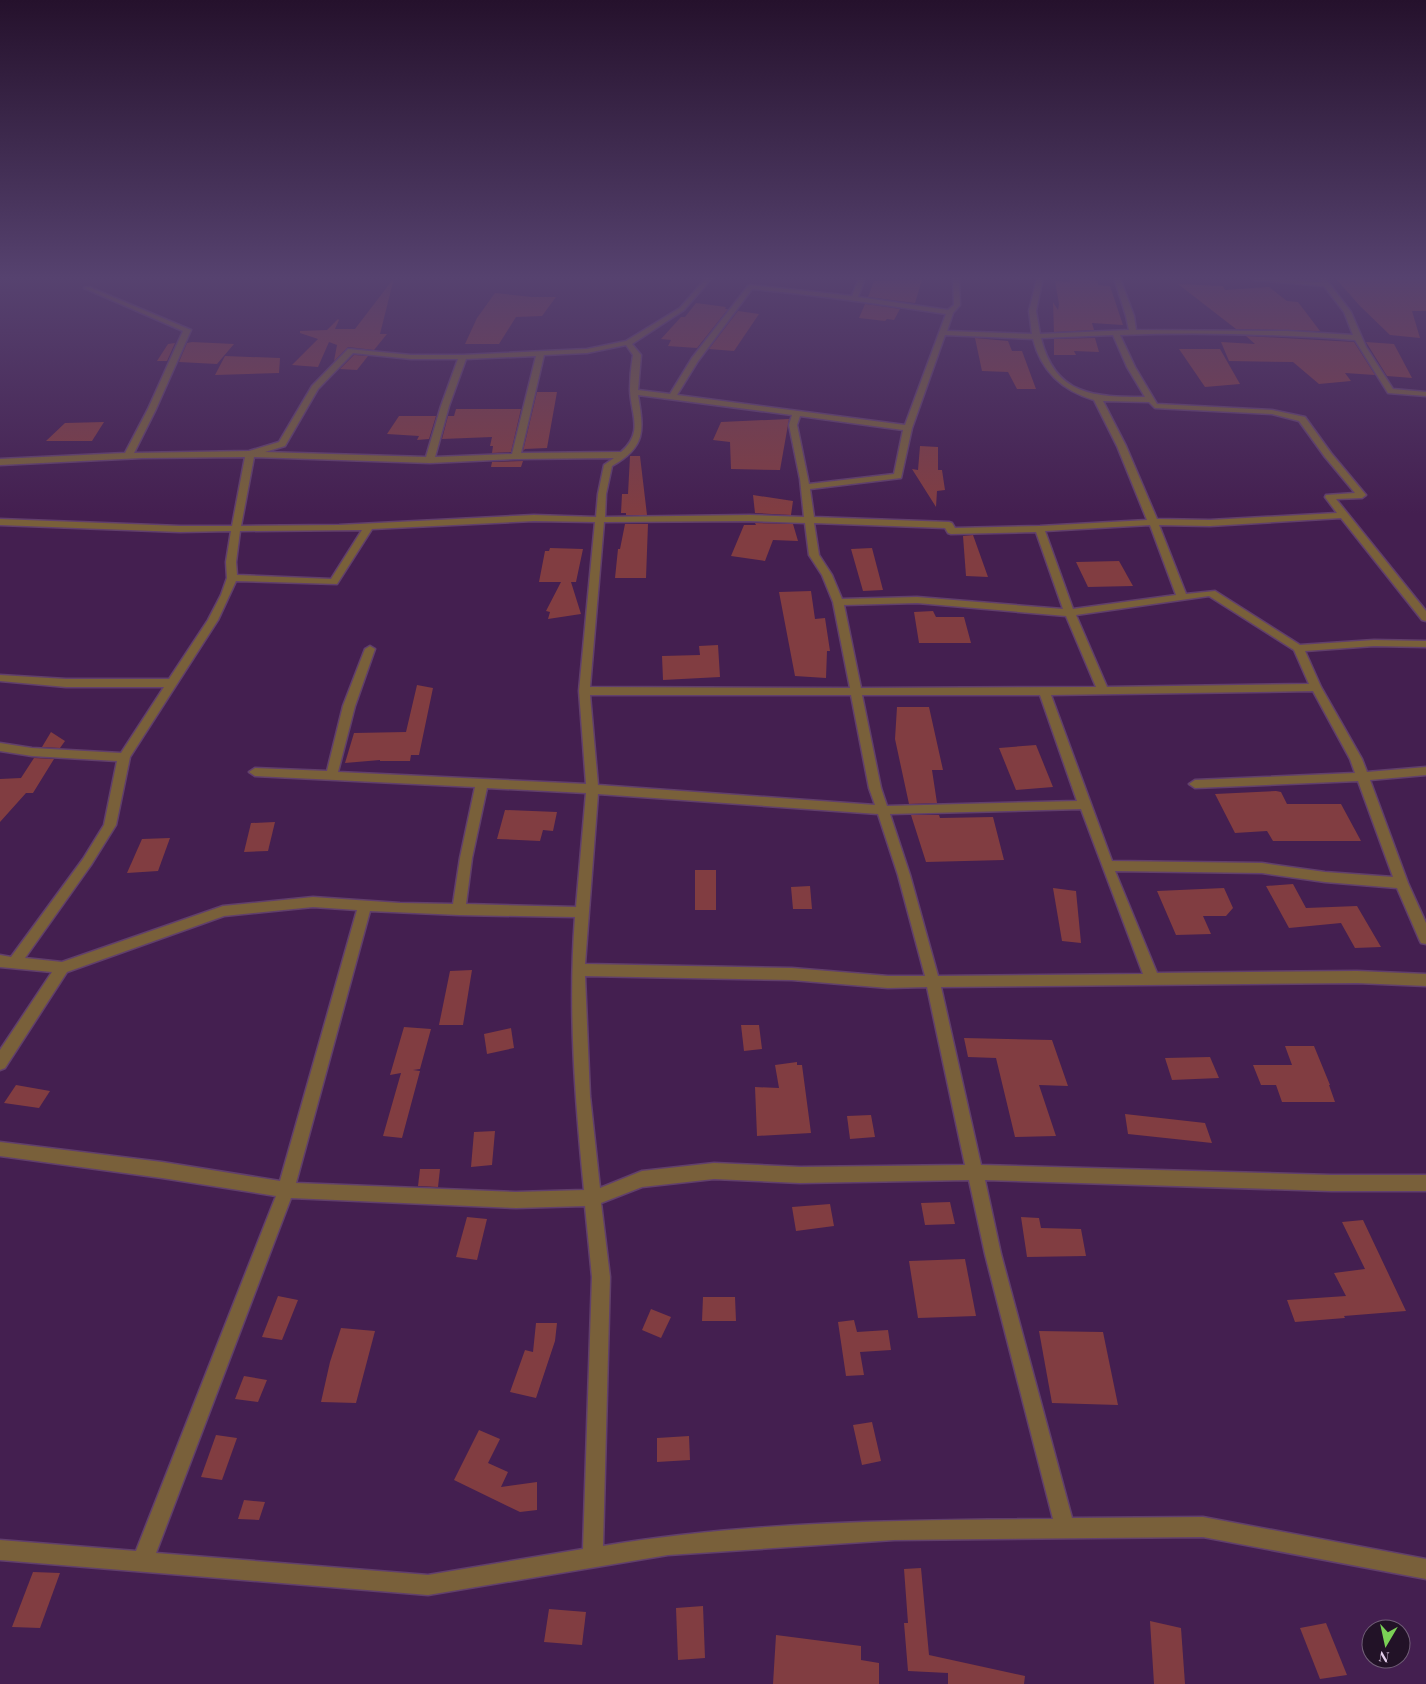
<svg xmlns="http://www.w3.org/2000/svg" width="1426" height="1684" viewBox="0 0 1426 1684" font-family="'Playfair Display',serif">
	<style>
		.building { fill: #813d41 }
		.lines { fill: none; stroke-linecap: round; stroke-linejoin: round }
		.street-casing { stroke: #613f6c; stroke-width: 3 }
		.street { fill: #79603a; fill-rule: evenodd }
	</style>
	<rect width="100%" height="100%" fill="#441f50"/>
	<g class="building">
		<path d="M394,278l-14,56h7l-13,16 -26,-3 -14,14 3,-16 -8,-3 -11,25 -26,-2 26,-26 -18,-6v-2l27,-1 11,-11 1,1 -4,9h20z"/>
		<path d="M1069,278l29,3v4l12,1 13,39 -31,-2 2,7 -40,2 -1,-30 5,8 1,-6 -4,-23 15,1z"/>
		<path d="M1356,278l70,2v31h-14l8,27 -30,-3 -30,-29 -24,-27z"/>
		<path d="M922,280l-7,23 -47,-6 6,-16z"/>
		<path d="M1178,284l45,2 2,4 44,-3 18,14 11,1 22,29 -84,-2z"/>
		<path d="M495,293l37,4h24l-14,19 -26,1 -17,27h-34l12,-26z"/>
		<path d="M696,303l30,4 -1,2h3l-31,39 -29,-2 3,-6 -10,-1 20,-22h4z"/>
		<path d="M865,304l8,1 27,4 -6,11 -7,-1 -2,2 -26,-3z"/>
		<path d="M738,311l21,3 -25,37 -25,-2z"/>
		<path d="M1246,336l108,6 21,33 -30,-2 6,8 -32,3 -26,-22 -64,-1 -8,-19 34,2z"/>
		<path d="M975,338l33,3 4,10h10l14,38h-19l-9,-17 -26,-1z"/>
		<path d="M1095,338l4,14 -25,-1 2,4h-22v-16z"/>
		<path d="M192,342l42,2 -17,20 -38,-2 8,-19z"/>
		<path d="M1366,342l28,2 18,34 -25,-2z"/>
		<path d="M175,343l-8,18h-10l11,-17z"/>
		<path d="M1179,349h41l20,35 -35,3z"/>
		<path d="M354,355l14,1 -11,14 -17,-1z"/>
		<path d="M225,356l55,2 -1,15 -64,2z"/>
		<path d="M537,392h20l-10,56 -22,1 -2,2z"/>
		<path d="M456,409h65l-10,43 -19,1 1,-7h-3l2,-9 -50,2 6,-23h6z"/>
		<path d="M399,416h37l-7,23 -12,1 2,-4 -32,-2z"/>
		<path d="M789,419l-9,51 -49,-1 -1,-27 -17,-2 8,-18z"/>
		<path d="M104,422l-12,19h-46l19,-18z"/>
		<path d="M920,446l18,1v23h4l3,20 -8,1 -1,16 -24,-38 6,1z"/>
		<path d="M630,456h10l7,59h-21v-2h-5l1,-19h6z"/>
		<path d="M523,461l-2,6h-30l1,-5z"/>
		<path d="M753,495l40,6 -2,14 -36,-2z"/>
		<path d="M755,523l38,1 5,17 -25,-1 -8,21 -34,-5 13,-31h12z"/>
		<path d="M625,524h23l-2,54h-31l3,-29h2z"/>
		<path d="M973,535l15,42 -22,-1 -3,-40z"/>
		<path d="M550,548l33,1 -7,33h-5l10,32 -33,5 2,-7 -4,-1 15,-29h-22l6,-31h4z"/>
		<path d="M872,548l11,42 -20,1 -12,-42z"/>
		<path d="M1119,561l14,25 -45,1 -12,-25z"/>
		<path d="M811,591l4,28 10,-1 5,33h-3l-1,27 -31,-2 -16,-84z"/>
		<path d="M933,611l3,6h28l7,26h-52l-5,-31z"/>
		<path d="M718,645l2,32 -57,3 -1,-24 38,-1 -1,-9z"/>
		<path d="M417,685l16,3 -14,67h-8l-1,6h-30v-1l-35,3 9,-30 52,-1z"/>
		<path d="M897,707h32l14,63h-11l5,33 -28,1 -14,-65z"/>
		<path d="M51,732l14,9 -5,7 -18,-1z"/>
		<path d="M1036,745l17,42 -37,3 -17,-42z"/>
		<path d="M34,758l20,1 -21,34h-7l-26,29v-43l21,-1z"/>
		<path d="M1276,791l5,1 6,12h54l20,37h-88l-6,-10 -32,2 -20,-39z"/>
		<path d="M505,810l52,2 -4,19 -10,-1 -3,11 -43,-2z"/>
		<path d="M911,815h28l1,3 53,-1 11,43 -78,2z"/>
		<path d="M275,822l-7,29 -24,1 7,-29z"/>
		<path d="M170,838l-12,33 -31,2 15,-34z"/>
		<rect x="695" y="870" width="21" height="40"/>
		<path d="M1293,884l13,24 51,-2 24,41 -26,1 -14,-25 -52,5 -23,-42z"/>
		<path d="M810,886l2,23h-19l-2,-22z"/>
		<path d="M1053,888l23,3 5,52 -19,-2z"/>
		<path d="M1224,888l9,20 -7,8h-23l8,18 -35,1 -19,-44z"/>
		<path d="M472,970l-9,55h-24l11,-54z"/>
		<path d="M741,1025h18l3,24 -18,2z"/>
		<path d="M404,1027l27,2 -11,40 -7,1 7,1 -18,67 -19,-2 18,-63 -11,2z"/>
		<path d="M511,1028l3,20 -27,6 -3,-20z"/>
		<path d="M964,1038l88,2 16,46 -29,-1 17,51 -41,1 -19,-79 -28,-1z"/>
		<path d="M1285,1046h29l16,39h-1l6,17h-53l-6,-17h-15l-8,-20h39z"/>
		<path d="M1210,1057l9,21 -47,2 -7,-22z"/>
		<path d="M797,1062v3h5l9,68 -54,3 -2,-49 24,1 -4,-23z"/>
		<path d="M16,1085l34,6 -11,17 -35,-5z"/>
		<path d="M1125,1114l80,9 7,20 -84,-9z"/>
		<path d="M871,1115l4,22 -25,2 -3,-23z"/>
		<path d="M495,1131l-3,34 -21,2 3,-35z"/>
		<path d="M420,1169h20l-2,18 -20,-1z"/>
		<path d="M950,1202l5,22 -30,1 -4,-22z"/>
		<path d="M830,1204l4,22 -38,5 -4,-24z"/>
		<path d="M467,1217l20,2 -10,41 -21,-3z"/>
		<path d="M1021,1217l18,1 2,10 40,1 5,27 -59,1z"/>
		<path d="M1363,1220l43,91 -62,5 1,2 -50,4 -8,-22 59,-4 -12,-23 31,-4 -23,-47z"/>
		<path d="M965,1259l11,57 -58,2 -9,-57z"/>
		<path d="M278,1296l20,4 -16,40 -20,-3z"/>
		<path d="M703,1297h32l1,24h-34z"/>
		<path d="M651,1309l20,8 -10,21 -19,-8z"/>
		<path d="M854,1320l3,12 31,-2 3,20 -31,2 4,23 -18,1 -8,-54z"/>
		<path d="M536,1323h21l-2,18 -19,57 -26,-6 15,-42 8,2z"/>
		<path d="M341,1328l34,3 -19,72 -35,-1 9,-40z"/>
		<path d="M1039,1331l64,1 15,73 -66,-2z"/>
		<path d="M244,1376l23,4 -9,22 -23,-3z"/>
		<path d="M872,1422l9,39 -19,4 -9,-40z"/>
		<path d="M479,1430l21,9 -12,24 20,9 -7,15 36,-5v28l-17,2 -66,-32z"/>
		<path d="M216,1435l21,3 -15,42 -21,-3z"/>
		<path d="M689,1436l1,24 -33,2v-24z"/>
		<path d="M244,1500l21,2 -6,18 -21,-1z"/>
		<path d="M921,1568l8,87 96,21 -1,8h-76v-11l-40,-2 -4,-48h4l-4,-54z"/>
		<path d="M33,1572l27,1 -20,55 -28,-1z"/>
		<path d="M703,1606l2,52 -27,2 -2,-52z"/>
		<path d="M549,1609l37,3 -4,33 -38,-3z"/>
		<path d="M1150,1621l31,7 4,56h-31z"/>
		<path d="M1326,1623l21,52 -27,4 -20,-51z"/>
		<path d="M776,1635l85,11v14l18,3v21h-106z"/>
	</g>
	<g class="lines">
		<g class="street-casing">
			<path id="street" d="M706,278h6l-28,32 -52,34 9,11 -3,35 32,4 22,-36 56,-72 2,-1 102,11 7,-18h6l-7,19 90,13 6,-5 -1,-27h6l1,27 -7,8 -6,18 85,3 -3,-23 8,-33h6l-7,33 4,23 89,-4 -3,-14 -12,-38h6l14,38 2,14 151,1 66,4 -9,-23 -20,-26 -69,-6 -3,-2 69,4 -2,-4h6l26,34 15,35 27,42 33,3v4l-38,-3 -33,-53c-78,-6 -156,-8 -235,-5l15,32 22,37 115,6 33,7 26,36 35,42 -4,3 -26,1 90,112v10l-4,-1 -81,-102 -131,8 -51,-1 27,69 29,-3 85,54 74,-5 52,1v6l-52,-1 -69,5 16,36 41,72 5,13 59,-5v8l-56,5 38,103 18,40v21l-5,-1 -2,-4 -22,-51 -72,-6 -63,-9 -147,-2 42,102 200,-2 69,3v12l-69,-3 -416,4 40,178 350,10h95v16h-95l-346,-11 16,74 71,264 131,-1 223,42v20l-223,-42 -309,3 -226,15 -240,40 -428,-35v-20l136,11 140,-355 -114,-18 -162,-22v-14l162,20 118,19 77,-271 -44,-3 -89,9 -157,56 -62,96 -5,2v-20l52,-78 -52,-5v-12l11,2 72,-98 21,-34 13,-64 -85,-5 -32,-5v-8l32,5 89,5 43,-66h-98l-66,-6v-6l66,4h103l39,-59 13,-25 6,-17 -1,-16 5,-31 -51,1 -180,-7v-6l180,7h52l13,-69 -103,1 -142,7v-6l125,-6 23,-44 35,-78 -99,-43 5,-1 102,43 -35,79 -22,44 115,-2 30,-9 33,-56 36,-37 63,6h52l124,-6 39,-8 54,-33zM752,289c66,6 128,15 194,25l-41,111 -228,-30 21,-34zM945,335l88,4c8,32 30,52 61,61l23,46 30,74 -107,6 -85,2 -3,-5 -3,-1 -135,-5 -4,-28 91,-11 11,-50zM1113,335l14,32 18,30c-50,0 -90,-1 -104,-59zM626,345l7,10c-2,12 -3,24 -3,35 1,25 14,42 -9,62l-100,1 23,-98 43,-2zM353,353l58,6h47l-17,47 -15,51 -161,-5 20,-6 33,-57zM536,356l-24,98 -77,3 14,-51 17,-47zM638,395l154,20 -3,10 11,54 4,38 -54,-2 -145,2 1,-23 6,-28c34,-19 32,-35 26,-71zM1103,401l46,1 6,6 117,6 27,7 26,36 30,36 -29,2 -1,2 12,16 -127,7 -53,-1 -31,-73zM800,416l103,14 -9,44 -85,10 -12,-59zM254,457l176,6 86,-4 98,-1 -10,7 -6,29 -2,23 -62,-2 -195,10 -98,1zM534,521l61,1 -16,169 7,93 -248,-12 17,-66 20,-57 -5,-3 -5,3 -22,57 -16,65 -72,-3 -6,4 6,4 220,11 -15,71 -7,46 -53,-1 -87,-6 -90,9 -161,56 -37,-4 66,-93 25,-40 14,-68 88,-137 18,-39 101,3 35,-55zM750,521l55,2 4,32 13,20 11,27 17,86 -260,-1 14,-165zM814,523l131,5 3,5 3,1 85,-2 27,77 -146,-12 -75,2 -10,-24 -13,-20zM1150,525l26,70 -103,14 -28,-78zM362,530l-31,49 -94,-4 -1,-13 4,-31zM1209,596l85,54 15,34 -202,3 -31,-72zM917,603l149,13 30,71 -235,1 -17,-83zM1313,691l37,68 5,14 -160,7 -6,4 6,4 163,-7 35,96 -68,-5 -63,-9 -150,-2 -61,-166zM590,695h261l18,93 6,17 -277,-20zM862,695h178l37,106 -190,5 -6,-18zM487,788l99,5 -10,114 -110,-3 6,-46zM598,794l280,20 20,61 27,101h-37l-96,-8 -207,-4zM1081,809l62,165 -205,2 -28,-101 -20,-61zM370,911l89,4 116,2c-7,92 0,182 9,273l-68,2 -220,-9zM585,976l207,4 96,8 39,-1 38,178 -165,2 -86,-4 -72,8 -42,17 -10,-92zM714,1179l86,4 169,-3 16,74 68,265c-150,1 -302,2 -450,27l7,-269 -9,-74 41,-16zM291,1198l225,10 69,-2 7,71 -9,272 -155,26 -272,-22z"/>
		</g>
		<use href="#street" class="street"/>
	</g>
	<linearGradient id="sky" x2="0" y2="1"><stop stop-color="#25112c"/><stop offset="0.54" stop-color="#56426f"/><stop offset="1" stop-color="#56426f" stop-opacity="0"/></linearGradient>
	<rect width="1426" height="514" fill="url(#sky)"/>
	<g transform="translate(1386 1644) rotate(189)"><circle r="24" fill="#221227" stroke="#705e76"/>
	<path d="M0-4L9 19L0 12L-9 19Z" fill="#7bd156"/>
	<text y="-8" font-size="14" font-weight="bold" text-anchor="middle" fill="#e5cfed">N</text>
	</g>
</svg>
